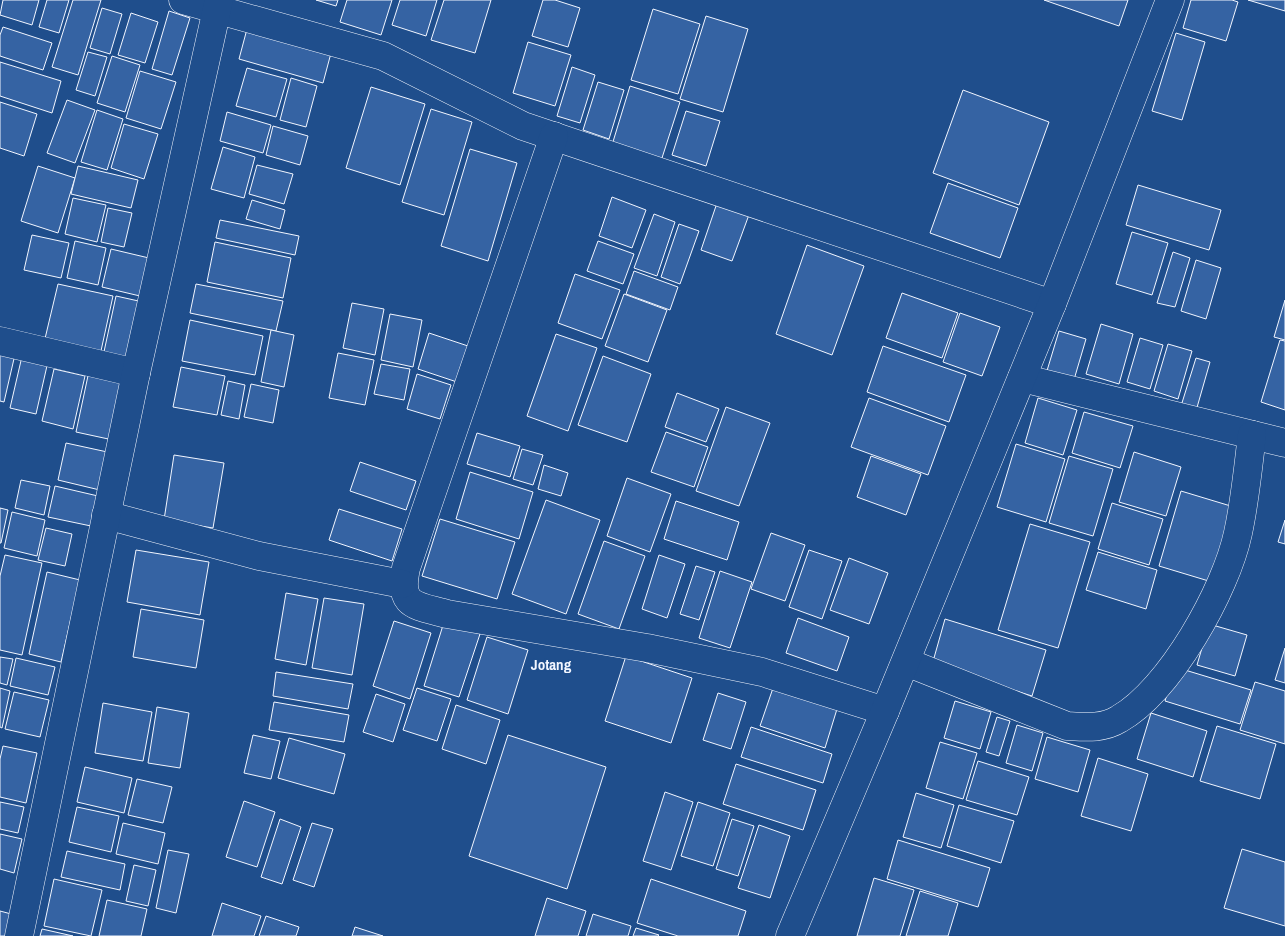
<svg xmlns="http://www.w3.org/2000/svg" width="1285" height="936" viewBox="0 0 1285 936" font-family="'Archivo Narrow',sans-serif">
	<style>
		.building { fill: #3563a3; stroke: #f2f6ff }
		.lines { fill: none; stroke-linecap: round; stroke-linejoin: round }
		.minor-casing { stroke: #f2f6ff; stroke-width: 29 }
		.minor { stroke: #1f4e8c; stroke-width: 28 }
		.labels { text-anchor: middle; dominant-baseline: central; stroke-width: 4; stroke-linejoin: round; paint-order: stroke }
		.quarter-label { font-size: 15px; font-weight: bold; fill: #f2f6ff; stroke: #1f4e8c }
	</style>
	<rect width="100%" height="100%" fill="#1f4e8c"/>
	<g class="building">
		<path d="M3,0h36l-7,25 -32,-10z"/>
		<path d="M47,0h22l-10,33 -20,-6z"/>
		<path d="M73,0h28l-23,75 -26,-8z"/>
		<path d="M316,0h22l-2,6z"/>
		<path d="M347,0h45l-11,35 -41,-13z"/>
		<path d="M400,0h37l-11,36 -34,-11z"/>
		<path d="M444,0h47l-16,53 -44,-13z"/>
		<path d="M543,0h12l25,8 -12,39 -36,-11z"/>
		<path d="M1044,0h84l-9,26z"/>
		<path d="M1191,0h41l6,2 -12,39 -43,-13z"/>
		<path d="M1248,0h37v11z"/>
		<path d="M102,8l20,6 -12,40 -20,-6z"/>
		<path d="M653,9l47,15 -22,70 -47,-14z"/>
		<path d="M169,11l21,7 -18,57 -20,-6z"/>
		<path d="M131,13l27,9 -13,41 -27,-8z"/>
		<path d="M706,16l42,13 -25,83 -43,-13z"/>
		<path d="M3,27l49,16 -9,27 -43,-14v-21z"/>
		<path d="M247,29l84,24 -8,30 -84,-24z"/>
		<path d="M1176,33l29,9 -23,78 -30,-9z"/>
		<path d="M528,42l43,13 -16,51 -42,-13z"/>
		<path d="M88,52l19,5 -12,39 -19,-6z"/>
		<path d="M112,56l28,9 -15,47 -28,-9z"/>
		<path d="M0,62l61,19 -9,32 -52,-17z"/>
		<path d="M572,67l23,8 -15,48 -23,-7z"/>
		<path d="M247,68l40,11 -11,38 -40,-11z"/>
		<path d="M140,71l36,11 -15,47 -35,-11z"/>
		<path d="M291,78l26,8 -11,41 -26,-7z"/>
		<path d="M598,82l26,8 -15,49 -26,-9z"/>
		<path d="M630,86l50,16 -19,59 -49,-16z"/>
		<path d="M371,87l54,17 -25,81 -54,-17z"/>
		<path d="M963,90l86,32 -30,83 -86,-32z"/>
		<path d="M67,100l28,10 -20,53 -28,-10z"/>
		<path d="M0,102l37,12 -13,42 -24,-8z"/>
		<path d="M431,109l41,13 -28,93 -42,-13z"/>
		<path d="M97,110l26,9 -16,51 -26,-8z"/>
		<path d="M686,111l34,10 -14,45 -34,-11z"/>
		<path d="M227,112l44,13 -8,28 -43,-12z"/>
		<path d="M124,124l34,10 -14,45 -33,-11z"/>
		<path d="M273,126l35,10 -8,29 -34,-10z"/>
		<path d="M223,147l32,10 -11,41 -33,-9z"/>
		<path d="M470,149l47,14 -29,98 -47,-15z"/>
		<path d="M257,165l36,9 -9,30 -35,-10z"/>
		<path d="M38,166l37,12 -17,55 -37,-12z"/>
		<path d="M78,166l60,14 -7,28 -60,-14z"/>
		<path d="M948,183l70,25 -18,50 -70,-25z"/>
		<path d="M1138,185l83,25 -12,40 -83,-25z"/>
		<path d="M612,197l34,13 -14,38 -33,-12z"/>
		<path d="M73,198l33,7 -9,37 -32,-8z"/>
		<path d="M252,200l33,10 -5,19 -34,-10z"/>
		<path d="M718,200l32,12 -18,49 -31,-11z"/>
		<path d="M108,208l24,5 -8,34 -23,-5z"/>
		<path d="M654,214l21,8 -18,54 -23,-8z"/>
		<path d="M220,220l79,16 -4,19 -79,-17z"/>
		<path d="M679,224l20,7 -19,53 -19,-7z"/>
		<path d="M1132,232l36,11 -16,52 -36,-11z"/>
		<path d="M32,235l37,8 -8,35 -37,-8z"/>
		<path d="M75,241l31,7 -8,37 -31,-7z"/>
		<path d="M598,241l36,13 -11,30 -36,-13z"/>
		<path d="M215,242l76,16 -8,40 -76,-16z"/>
		<path d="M807,245l57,21 -32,89 -56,-21z"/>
		<path d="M111,249l38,9 -9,38 -38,-9z"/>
		<path d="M1173,252l17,6 -15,49 -18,-4z"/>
		<path d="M1196,260l25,8 -15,51 -25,-8z"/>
		<path d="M634,271l44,16 -8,23 -44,-16z"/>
		<path d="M575,274l45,16 -18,49 -44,-16z"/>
		<path d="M58,284l55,12 -14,64 -56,-13z"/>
		<path d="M196,284l87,17 -7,30 -86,-18z"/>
		<path d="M902,293l56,20 -16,45 -56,-20z"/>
		<path d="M624,294l43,16 -19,52 -43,-16z"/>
		<path d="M116,296l27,6 -14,65 -27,-6z"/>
		<path d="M1285,300v40l-11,-3z"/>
		<path d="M352,303l32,6 -9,46 -32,-7z"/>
		<path d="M960,313l40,14 -18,49 -39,-14z"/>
		<path d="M390,314l32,6 -9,47 -32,-7z"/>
		<path d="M190,320l73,16 -8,39 -73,-14z"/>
		<path d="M1101,324l32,10 -14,50 -33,-10z"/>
		<path d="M271,330l23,5 -10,52 -23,-5z"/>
		<path d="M1059,331l27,8 -13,44 -27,-9z"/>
		<path d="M429,333l39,13 -11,36 -39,-13z"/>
		<path d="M556,334l41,14 -29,83 -41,-15z"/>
		<path d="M1140,338l23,7 -13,44 -23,-7z"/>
		<path d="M1280,340l5,1v69l-24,-8z"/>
		<path d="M1168,344l24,7 -14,48 -24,-8z"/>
		<path d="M883,346l83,29 -17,47 -82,-30z"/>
		<path d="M0,347l16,3 -12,52 -4,-1z"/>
		<path d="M23,352l26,5 -13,57 -26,-6z"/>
		<path d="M338,353l36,7 -9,45 -36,-7z"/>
		<path d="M603,356l48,18 -24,68 -49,-17z"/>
		<path d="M1196,358l14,4 -14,49 -15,-5z"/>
		<path d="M381,364l29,5 -6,31 -30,-6z"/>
		<path d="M181,367l44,9 -8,39 -44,-8z"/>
		<path d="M54,369l31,7 -12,53 -31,-8z"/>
		<path d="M89,371l38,8 -14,61 -37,-8z"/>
		<path d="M417,374l34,11 -11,34 -33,-10z"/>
		<path d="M228,381l17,4 -6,34 -18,-4z"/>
		<path d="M251,384l28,6 -6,33 -29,-6z"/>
		<path d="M677,393l42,16 -13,33 -41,-15z"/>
		<path d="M869,398l77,28 -18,49 -77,-28z"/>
		<path d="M1038,398l39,12 -14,45 -38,-12z"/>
		<path d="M726,407l44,16 -31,83 -43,-15z"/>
		<path d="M1084,412l49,14 -13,42 -48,-15z"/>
		<path d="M666,432l42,15 -14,40 -43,-15z"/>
		<path d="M477,433l43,13 -10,31 -43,-13z"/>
		<path d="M66,443l46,10 -8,38 -46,-11z"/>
		<path d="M1016,444l49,15 -19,63 -49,-15z"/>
		<path d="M522,449l21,6 -10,30 -20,-6z"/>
		<path d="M1134,452l47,15 -15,49 -47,-14z"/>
		<path d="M174,455l50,8 -11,65 -49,-8z"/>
		<path d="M871,456l50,18 -15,41 -49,-18z"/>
		<path d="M1069,456l44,13 -20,67 -44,-13z"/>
		<path d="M360,462l56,19 -10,29 -56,-19z"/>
		<path d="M544,465l24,8 -7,23 -23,-7z"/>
		<path d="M470,472l63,20 -14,47 -63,-20z"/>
		<path d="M627,478l44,16 -21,58 -43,-16z"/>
		<path d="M21,480l29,6 -6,29 -29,-7z"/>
		<path d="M55,486l43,10 -7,30 -43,-9z"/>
		<path d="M1181,491l53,16 -22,75 -53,-16z"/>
		<path d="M546,500l54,20 -34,94 -54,-20z"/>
		<path d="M676,501l63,21 -12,38 -63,-21z"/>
		<path d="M1112,503l51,16 -14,46 -51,-16z"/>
		<path d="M0,508l8,2 -7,33h-1z"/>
		<path d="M339,509l63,20 -10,32 -63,-21z"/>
		<path d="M12,512l33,8 -8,36 -33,-8z"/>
		<path d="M440,519l75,23 -18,57 -75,-23z"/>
		<path d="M1285,520v24l-7,-2z"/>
		<path d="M1030,524l60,18 -32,106 -60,-18z"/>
		<path d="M46,528l26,6 -7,32 -27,-6z"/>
		<path d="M771,533l34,12 -20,56 -34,-12z"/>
		<path d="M604,541l41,15 -26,73 -41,-15z"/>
		<path d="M136,550l73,12 -9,53 -73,-13z"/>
		<path d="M809,550l33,11 -20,58 -33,-12z"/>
		<path d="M1098,552l59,18 -11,39 -60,-19z"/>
		<path d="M5,555l37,8 -20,92 -22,-5v-74z"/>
		<path d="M659,555l26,9 -18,54 -25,-9z"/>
		<path d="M849,558l39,15 -19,51 -39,-14z"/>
		<path d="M696,566l19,6 -16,48 -19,-6z"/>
		<path d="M720,571l32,11 -22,66 -31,-10z"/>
		<path d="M47,572l33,8 -19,82 -32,-8z"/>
		<path d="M286,593l32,6 -12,66 -31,-6z"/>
		<path d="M324,598l40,6 -12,71 -40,-7z"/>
		<path d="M141,609l63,11 -8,48 -63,-11z"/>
		<path d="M798,618l51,19 -12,34 -51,-18z"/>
		<path d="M945,619l101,31 -14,46 -100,-31z"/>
		<path d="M394,621l37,12 -21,66 -37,-13z"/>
		<path d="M444,622l36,12 -21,63 -35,-11z"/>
		<path d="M1209,624l38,11 -12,41 -38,-11z"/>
		<path d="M487,637l41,13 -20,64 -41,-14z"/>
		<path d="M1285,648v35l-10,-3z"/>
		<path d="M626,656l66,22 -21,65 -66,-22z"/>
		<path d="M0,657l13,2 -6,26 -7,-2z"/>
		<path d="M16,658l39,9 -7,28 -38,-9z"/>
		<path d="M1175,667l76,23 -11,34 -75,-23z"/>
		<path d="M276,672l77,12 -5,25 -75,-13z"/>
		<path d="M1255,682l30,9v53l-45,-14z"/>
		<path d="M0,688l10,3 -8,37 -2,-1z"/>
		<path d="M417,688l34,11 -14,42 -34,-11z"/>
		<path d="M773,688l64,21 -12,39 -65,-22z"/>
		<path d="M14,692l35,8 -9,37 -35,-8z"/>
		<path d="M718,693l28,9 -15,47 -28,-9z"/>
		<path d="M376,694l29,10 -12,38 -30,-10z"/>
		<path d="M955,701l36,11 -11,37 -36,-11z"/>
		<path d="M274,702l75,13 -5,27 -75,-12z"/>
		<path d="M103,703l49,9 -9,49 -48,-8z"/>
		<path d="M456,705l44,15 -14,44 -44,-15z"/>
		<path d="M157,707l32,6 -9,55 -32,-5z"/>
		<path d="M1151,713l56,18 -14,46 -56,-18z"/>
		<path d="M997,717l13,4 -11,35 -13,-4z"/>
		<path d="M1017,725l26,8 -11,38 -26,-8z"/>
		<path d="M1217,726l59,18 -16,55 -60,-18z"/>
		<path d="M751,727l81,27 -9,29 -82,-26z"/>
		<path d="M253,735l27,6 -9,38 -27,-6z"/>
		<path d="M508,735l98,32 -39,122 -98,-33z"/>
		<path d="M1047,737l43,13 -12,42 -43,-13z"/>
		<path d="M289,738l56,16 -11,40 -56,-16z"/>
		<path d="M940,742l37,11 -14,46 -37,-11z"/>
		<path d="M3,746l34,7 -11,50 -26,-6v-38z"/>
		<path d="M1098,758l50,16 -17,57 -50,-15z"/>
		<path d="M978,761l51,16 -12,38 -51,-15z"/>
		<path d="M736,764l80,26 -13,40 -80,-26z"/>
		<path d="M85,767l47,11 -8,35 -47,-11z"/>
		<path d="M137,779l35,8 -9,36 -35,-8z"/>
		<path d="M665,792l28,10 -22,68 -28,-9z"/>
		<path d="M916,793l38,12 -13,43 -38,-11z"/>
		<path d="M244,801l31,11 -18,55 -31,-10z"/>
		<path d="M0,802l24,5 -6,26 -18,-4z"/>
		<path d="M698,802l32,11 -17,53 -32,-10z"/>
		<path d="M959,805l55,16 -13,42 -54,-17z"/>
		<path d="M77,807l42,9 -8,36 -42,-10z"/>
		<path d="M280,819l21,8 -19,57 -21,-7z"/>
		<path d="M732,819l22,7 -16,50 -22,-7z"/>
		<path d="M123,823l42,10 -7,31 -42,-10z"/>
		<path d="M312,823l21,6 -19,58 -21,-7z"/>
		<path d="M759,825l31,11 -20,62 -32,-10z"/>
		<path d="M0,834l22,5 -8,34 -14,-4z"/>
		<path d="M898,840l92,28 -12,39 -91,-28z"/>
		<path d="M1242,849l43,13v64l-61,-18z"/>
		<path d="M168,850l21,4 -13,59 -20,-5z"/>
		<path d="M67,851l58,13 -5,26 -59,-13z"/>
		<path d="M134,865l22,5 -8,36 -22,-5z"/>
		<path d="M874,878l40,12 -14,46h-43z"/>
		<path d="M54,879l48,11 -11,46 -47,-10z"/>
		<path d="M651,879l95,32 -8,25h-60l-41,-13z"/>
		<path d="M920,891l38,12 -10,33h-42z"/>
		<path d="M547,898l39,13 -8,25h-43z"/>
		<path d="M107,900l40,9 -6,27h-42z"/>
		<path d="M222,903l39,13 -7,20h-42z"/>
		<path d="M0,911l15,4 -5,21h-10z"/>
		<path d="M593,914l38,12 -3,10h-42z"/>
		<path d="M266,916l33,11 -3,9h-37z"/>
		<path d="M355,927l28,9h-31z"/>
		<path d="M636,928l23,7 -1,1h-25z"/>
		<path d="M42,929l31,7h-33z"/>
	</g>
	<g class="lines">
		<g class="minor-casing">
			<g id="minor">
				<path d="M183,0l200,56 140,70 529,178"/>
				<path d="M554,136l-148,432c-8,39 9,37 41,46l200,34 115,24 123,39"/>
				<path d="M0,341l136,32"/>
				<path d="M1022,378l263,65"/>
				<path d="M106,515l153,41 143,28"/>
				<path d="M906,662l161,64c18,1 36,3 52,-7 51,-29 107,-129 119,-186 7,-32 10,-65 14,-98"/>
				<path d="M19,936l117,-563 83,-373"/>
				<path d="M790,936l95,-225 167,-407 118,-304"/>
			</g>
		</g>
		<use href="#minor" class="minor"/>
	</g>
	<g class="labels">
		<g class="quarter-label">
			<text x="551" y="664">Jotang</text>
		</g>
	</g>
</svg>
